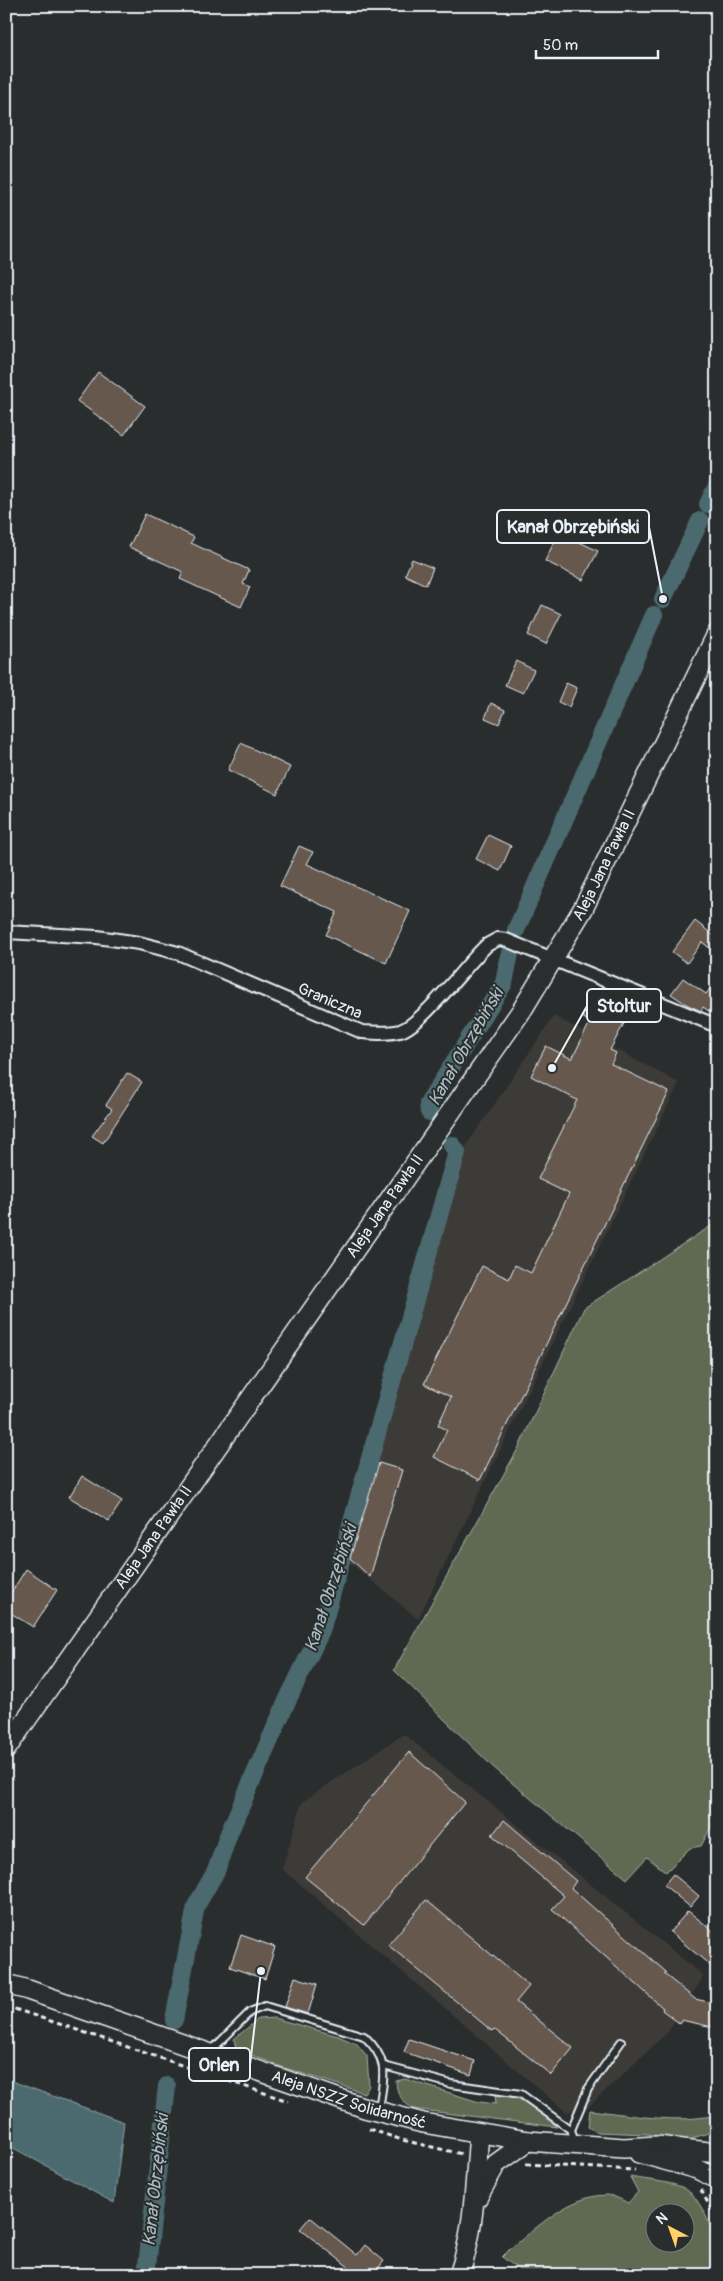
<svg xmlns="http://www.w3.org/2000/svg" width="723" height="2281" viewBox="0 0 723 2281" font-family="Pangolin,sans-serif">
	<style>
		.built { fill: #3c3a37 }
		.green { fill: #616b52; stroke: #a4aea5; fill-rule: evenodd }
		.water { fill: #4c6a6f; stroke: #8aa0a6 }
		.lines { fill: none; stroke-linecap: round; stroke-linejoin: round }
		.canal { stroke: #4c6a6f; stroke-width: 18 }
		.building { fill: #66584d; stroke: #e8f1f8 }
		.lane-casing { stroke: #e8f1f8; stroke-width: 10 }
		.street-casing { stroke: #e8f1f8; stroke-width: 16 }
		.secondary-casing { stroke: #e8f1f8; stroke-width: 22 }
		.path { stroke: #e8f1f8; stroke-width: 3; stroke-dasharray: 5 4; stroke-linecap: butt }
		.lane { stroke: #2a2d2e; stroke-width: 6 }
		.street { stroke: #2a2d2e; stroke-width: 12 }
		.secondary { stroke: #2a2d2e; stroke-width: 19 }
		.labels { text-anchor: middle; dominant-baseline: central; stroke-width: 4; stroke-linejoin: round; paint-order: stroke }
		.street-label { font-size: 16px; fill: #e8f1f8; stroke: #2a2d2e }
		.water-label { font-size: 18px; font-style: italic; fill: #aabbc1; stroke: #2a2d2e }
		.leader { fill: none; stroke: #e8f1f8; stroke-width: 2 }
		.callout-dot { fill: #e8f1f8; stroke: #2a2d2e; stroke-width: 2 }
		.callout { fill: #2a2d2e; stroke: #e8f1f8; stroke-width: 2 }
		.callout-label { font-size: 18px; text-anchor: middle; font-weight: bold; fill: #e8f1f8 }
	</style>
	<rect width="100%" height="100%" fill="#2a2d2e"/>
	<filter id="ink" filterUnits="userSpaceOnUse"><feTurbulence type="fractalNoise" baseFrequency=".02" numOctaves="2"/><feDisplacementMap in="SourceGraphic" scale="10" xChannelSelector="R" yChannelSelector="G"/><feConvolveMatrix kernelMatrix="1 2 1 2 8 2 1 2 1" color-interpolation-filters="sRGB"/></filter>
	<g filter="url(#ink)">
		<g class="built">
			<path d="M554,1016l125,67 -261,536 -76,-63 118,-401z"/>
			<path d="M404,1734l300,242 -36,56 -82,77 -20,3 -284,-243 20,-67z"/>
		</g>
		<g class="green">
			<path d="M717,1222v594l-16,30 -11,2 -24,24 -19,-15 -20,22 -134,-112 -99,-97 125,-223 65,-139z"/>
			<path d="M274,2018l64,18 19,8 10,12 2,30 -5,7 -82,-26 -46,-18 -2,-10 24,-20z"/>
			<path d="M405,2079l74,23 17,2 -1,-9c28,-1 41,15 62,32l-144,-18c-10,-7 -17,-15 -17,-28z"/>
			<path d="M590,2110c42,5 85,14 127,5v15l-24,8v4l-45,-8 -51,-2 -9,-5z"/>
			<path d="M630,2177c15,3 46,5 57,13 14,10 22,34 30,50l-8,35h-183l-24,-18 8,-8c28,-22 58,-53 96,-54 7,0 16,5 22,8l10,-11zM656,2214h30v30h-30z"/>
		</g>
		<path class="water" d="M6,2079l118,43 -10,81 -108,-59z"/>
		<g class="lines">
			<g class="canal">
				<path d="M708,504l9,-18"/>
				<path d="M663,599l37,-78"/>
				<path d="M516,930l138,-315"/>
				<path d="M429,1112l-1,-8 76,-121 6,-30"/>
				<path d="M174,2020l22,-114 20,-35 13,-38 58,-132 34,-70 136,-479 -5,-7"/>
				<path d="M146,2275l21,-189"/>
			</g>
		</g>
		<g class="building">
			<path d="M98,372l47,34 -21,29 -47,-34z"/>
			<path d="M145,514l49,23 -3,6 58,27 -6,14 7,3 -9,20 -61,-28 3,-7 -54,-25z"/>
			<path d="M559,532l39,19 -15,29 -38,-19z"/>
			<path d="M412,559l21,9 -7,17 -21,-10z"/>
			<path d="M542,605l19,9 -15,30 -18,-9z"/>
			<path d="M516,661l18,9 -11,23 -18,-8z"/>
			<path d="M566,683l11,5 -8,19 -11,-5z"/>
			<path d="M491,703l14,7 -6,14 -14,-6z"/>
			<path d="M241,743l49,24 -13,27 -49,-24z"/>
			<path d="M488,835l23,11 -11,25 -24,-12z"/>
			<path d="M299,846l14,6 -6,12 103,47 -24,52 -60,-28 11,-23 -57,-26z"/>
			<path d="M695,921l22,17v16l-15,-12 -15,21 -15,-11z"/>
			<path d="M683,978l23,16 11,-14v37l-14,-10 -2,4 -15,-7 -15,-10z"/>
			<path d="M592,998l12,6 6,-3 20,11 -20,38 6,3 -5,11 58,28 -189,388 -46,-23 13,-27 -9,-5 13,-28 -27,-13 58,-118 27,13 6,-14 16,8 38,-79 -31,-15 39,-79 -46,-24 15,-30 26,13 18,-37 -8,-5z"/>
			<path d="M127,1073l15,9 -39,61 -11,-7 20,-27 -6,-4z"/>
			<path d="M379,1463l23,7 -32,107 -20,-19z"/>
			<path d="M82,1476l40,25 -13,20 -40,-24z"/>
			<path d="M26,1569l31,21 -24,37 -27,-17v-9z"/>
			<path d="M409,1752l56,50 -101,123 -59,-48z"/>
			<path d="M504,1820l72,61 -5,7 95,84 -2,2 31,25 22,5v24l-36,-8 -2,3 -17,-13 1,-2 -111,-99 12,-13 -72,-61z"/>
			<path d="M673,1874l26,22 -9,11 -26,-22z"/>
			<path d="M426,1900l103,86 -13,16 57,46 -22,27 -57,-46 -2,2 -104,-86z"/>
			<path d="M688,1911l29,23v37l-47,-39z"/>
			<path d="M241,1935l34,12 -10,32 -35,-12z"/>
			<path d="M295,1977l22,7 -9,30 -23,-7z"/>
			<path d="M409,2039l66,22 -4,14 -67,-23z"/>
			<path d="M310,2217l47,38 8,-10 19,16 -11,14h-14l-59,-46z"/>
		</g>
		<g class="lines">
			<g class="lane-casing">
				<g id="lane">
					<path d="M211,2051l39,-39 15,-6 99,30c26,24 20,40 15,73"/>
					<path d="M384,2066l67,18 70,10 50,36 5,13"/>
					<path d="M571,2130l17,-41 33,-47"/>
				</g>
			</g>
			<g class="street-casing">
				<path id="street" d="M6,932l91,5 42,6 39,10 184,79c13,1 25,2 38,-1 23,-7 66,-67 87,-86l11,-6 8,1 211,86"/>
			</g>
			<g class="secondary-casing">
				<g id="secondary">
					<path id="s1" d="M6,1749l516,-739 61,-101 134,-275"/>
					<path id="s2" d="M6,1984l22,6 337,118 58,15 105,18 96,7 33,-2 60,7"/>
					<path d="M639,2153l58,16 20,10"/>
					<path d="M477,2198l19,-34 32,-23"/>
					<path d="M459,2275c16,-45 16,-95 20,-142"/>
				</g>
			</g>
			<g class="path">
				<path d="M6,2006l282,95"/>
				<path d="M369,2129l33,11 60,14"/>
				<path d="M526,2164l109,6"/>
				<path d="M701,2190l16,30"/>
			</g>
			<use href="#lane" class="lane"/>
			<use href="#street" class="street"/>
			<use href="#secondary" class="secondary"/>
		</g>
	</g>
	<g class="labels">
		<g class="street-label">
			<text stroke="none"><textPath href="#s1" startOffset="1068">Aleja Jana Pawła II</textPath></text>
			<text transform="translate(330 1001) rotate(23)">Graniczna</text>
			<text stroke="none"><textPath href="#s1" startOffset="662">Aleja Jana Pawła II</textPath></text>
			<text stroke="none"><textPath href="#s1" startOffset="258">Aleja Jana Pawła II</textPath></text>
			<text stroke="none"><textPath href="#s2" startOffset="362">Aleja NSZZ Solidarność</textPath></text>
		</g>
		<g class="water-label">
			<text transform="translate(466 1047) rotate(-60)">Kanał Obrzębiński</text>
			<text transform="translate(331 1588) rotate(-72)">Kanał Obrzębiński</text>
			<text transform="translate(156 2180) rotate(-84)">Kanał Obrzębiński</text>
		</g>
	</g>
	<path class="leader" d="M663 599L649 527M552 1068L587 1006M261 1971L250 2065"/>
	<g class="callout-dot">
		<circle cx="663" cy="599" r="5"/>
		<circle cx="552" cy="1068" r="5"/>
		<circle cx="261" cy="1971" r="5"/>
	</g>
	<g class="callout">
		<rect x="497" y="510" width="152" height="33" rx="5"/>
		<rect x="587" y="989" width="74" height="33" rx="5"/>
		<rect x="189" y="2048" width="61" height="33" rx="5"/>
	</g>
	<g class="callout-label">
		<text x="573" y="533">Kanał Obrzębiński</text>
		<text x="624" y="1012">Stoltur</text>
		<text x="219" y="2071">Orlen</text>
	</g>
	<rect width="723" height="2281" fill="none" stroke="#2a2d2e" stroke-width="25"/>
	<rect x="12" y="12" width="698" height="2256" fill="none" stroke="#e8f1f8" stroke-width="2" filter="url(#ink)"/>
	<g transform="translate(670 2228) rotate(319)"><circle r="24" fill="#2a2d2e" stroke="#767b7f"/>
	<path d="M0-4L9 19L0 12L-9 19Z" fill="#ffd166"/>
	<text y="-8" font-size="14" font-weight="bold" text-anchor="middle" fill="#e8f1f8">N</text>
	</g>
	<path d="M536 50v8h122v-8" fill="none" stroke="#e8f1f8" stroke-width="2.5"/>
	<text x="543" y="50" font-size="15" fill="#e8f1f8" stroke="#2a2d2e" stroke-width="4" paint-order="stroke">50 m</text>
</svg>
